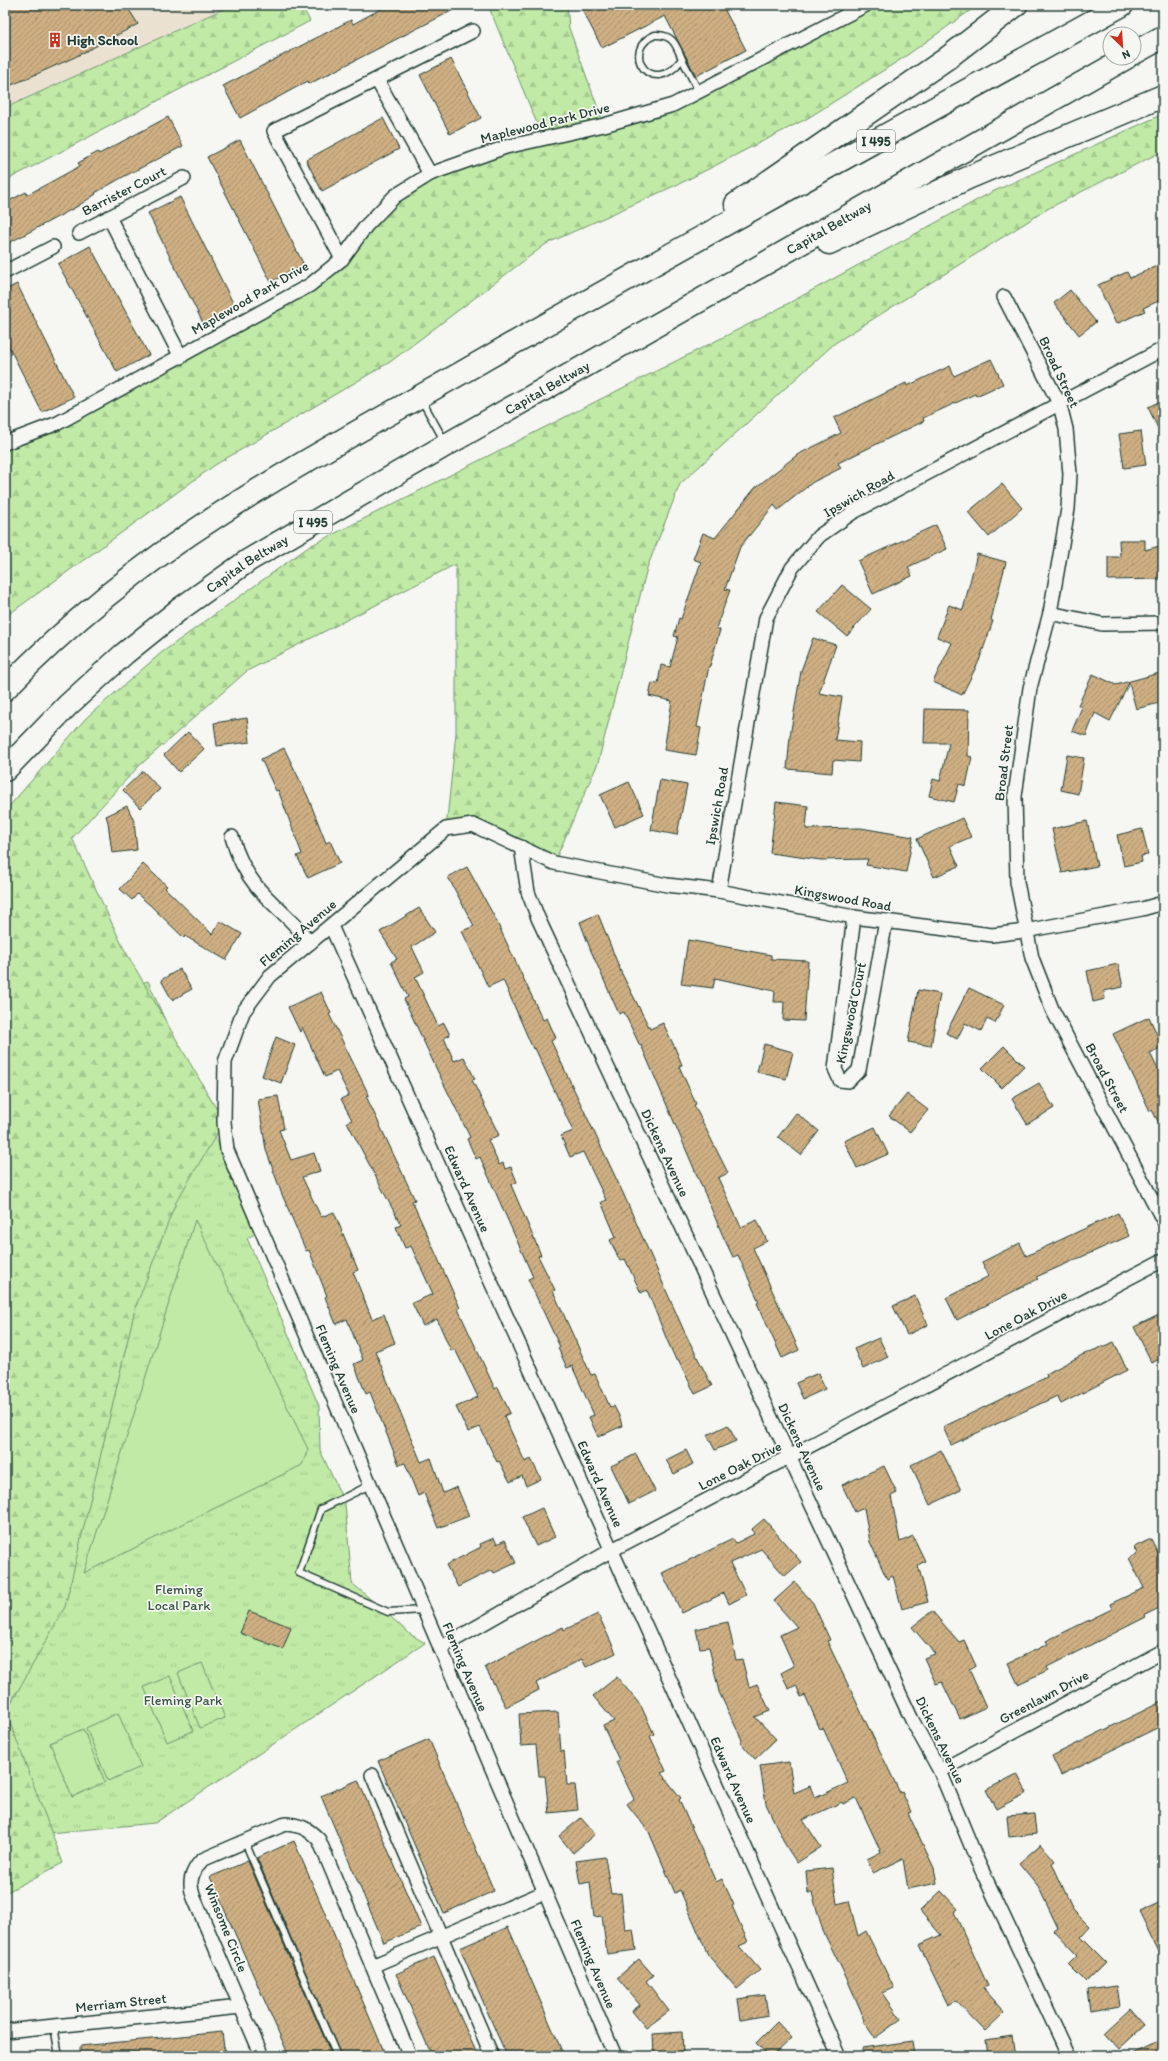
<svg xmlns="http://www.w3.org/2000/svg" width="1168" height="2061" viewBox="0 0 1168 2061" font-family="Itim,sans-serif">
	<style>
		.built { fill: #eae1d1 }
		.grass { fill: url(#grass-tufts); stroke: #70946d }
		.forest { fill: url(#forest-firs); stroke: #70946d }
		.pitch { fill: #c0eaa6; stroke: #70946d }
		.building { fill: url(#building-hatch); stroke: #1f3d34 }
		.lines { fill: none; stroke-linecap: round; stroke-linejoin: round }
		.lane-casing { stroke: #1f3d34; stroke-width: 9 }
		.street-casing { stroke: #1f3d34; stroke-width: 16 }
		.highway-casing { stroke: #1f3d34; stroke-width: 25 }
		.lane { stroke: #f6f6f2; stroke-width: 6 }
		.street { stroke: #f6f6f2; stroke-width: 13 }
		.highway { stroke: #f6f6f2; stroke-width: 22 }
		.labels { text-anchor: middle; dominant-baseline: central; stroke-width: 3.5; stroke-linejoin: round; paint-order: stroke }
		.shield { fill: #f6f6f2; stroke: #60746d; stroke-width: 1 }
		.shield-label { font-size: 13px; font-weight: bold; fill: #1f3d34 }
		.poi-label { font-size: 14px; font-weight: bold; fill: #1f3d34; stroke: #f6f6f2; text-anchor: start }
		.street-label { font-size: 14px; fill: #1f3d34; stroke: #f6f6f2 }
		.park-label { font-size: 14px; fill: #375745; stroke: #f6f6f2 }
	</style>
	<defs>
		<pattern id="grass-tufts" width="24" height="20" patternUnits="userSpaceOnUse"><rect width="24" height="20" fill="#c0eaa6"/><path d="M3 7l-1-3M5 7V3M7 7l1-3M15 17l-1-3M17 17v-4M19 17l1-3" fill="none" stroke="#a5ca90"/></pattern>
		<pattern id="forest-firs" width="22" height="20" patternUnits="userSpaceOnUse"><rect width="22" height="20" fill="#c0eaa6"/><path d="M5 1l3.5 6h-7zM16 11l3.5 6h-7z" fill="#a5ca90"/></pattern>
		<pattern id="building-hatch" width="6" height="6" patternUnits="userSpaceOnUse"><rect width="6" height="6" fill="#cfaf83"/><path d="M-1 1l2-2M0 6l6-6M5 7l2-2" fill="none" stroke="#a7906c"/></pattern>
	</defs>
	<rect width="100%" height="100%" fill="#f6f6f2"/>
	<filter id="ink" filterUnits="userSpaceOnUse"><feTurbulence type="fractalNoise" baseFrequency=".025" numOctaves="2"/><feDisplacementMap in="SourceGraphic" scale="8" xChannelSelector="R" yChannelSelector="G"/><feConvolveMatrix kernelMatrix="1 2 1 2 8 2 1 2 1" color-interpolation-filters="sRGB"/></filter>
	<g filter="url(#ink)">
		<path class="built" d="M5,5h227l-227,103z"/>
		<path class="grass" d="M5,907l115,82 28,-8 109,252 -10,5 72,168 1,44 25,54 7,79 58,51 15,9 -270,180 -106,10 -44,-113z"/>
		<g class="forest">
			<path d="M232,5h69l9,16 -305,160v-73z"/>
			<path d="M488,5h79l2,23 35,97 69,-20 193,-100h112l-75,53 -95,60 -123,63 -139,63 -156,118 -175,103 -210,152v-175l305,-157 56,-59 64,-52 113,-36z"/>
			<path d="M1163,114v37l-114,57 -214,135 -155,141 -33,84 -49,195 -44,100 -81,-38 -27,4 10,-96v-169l-209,107 -108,95 -67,72 51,109 101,175 -48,80 -41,107 -70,298 -59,105 57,151 -58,30v-1082l81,-93 75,-65 149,-107 457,-231 223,-122z"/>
		</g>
		<g class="pitch">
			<path d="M195,1220l113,229 -6,16 -218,108z"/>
			<path d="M202,1663l23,55 -25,10 -22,-55z"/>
			<path d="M170,1676l23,55 -26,11 -23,-55z"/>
			<path d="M118,1713l23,54 -33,14 -22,-53z"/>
			<path d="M83,1729l22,53 -33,15 -22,-54z"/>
		</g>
		<g class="building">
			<path d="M14,5h112l12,19 -63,33 -70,31v-79z"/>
			<path d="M388,5h75l-154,79 -1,-3 -68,37 -17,-32 128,-66 2,4z"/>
			<path d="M580,5h142l24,45 -50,26 -31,-60 -63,32z"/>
			<path d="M451,59l30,59 -31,16 -30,-59z"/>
			<path d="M168,117l15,29 -60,31 -28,16 1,1 -18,12 -73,39v-42l21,-11 1,3 53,-29 -2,-3 20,-11 1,2z"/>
			<path d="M383,118l16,31 -77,42 -16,-31z"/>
			<path d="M240,140l64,125 -33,17 -64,-125z"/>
			<path d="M180,197l56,112 -32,16 -56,-112z"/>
			<path d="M90,246l59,109 -32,17 -59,-108z"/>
			<path d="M1163,263v36l-20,9 2,3 -29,13 -18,-39 29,-13 3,6z"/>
			<path d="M17,284l57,113 -32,15 -37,-73v-49z"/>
			<path d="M1070,290l26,32 -17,13 -25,-32z"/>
			<path d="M991,359l12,25 -27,12 -1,-2 -52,24 1,3 -86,42 3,5 -28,14 -35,28 -4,-5 -34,42 -15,42 5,1 -14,38 4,2 -10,36h-1l-12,61 4,1 -5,27 -32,-5 8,-49 -23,-5 3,-13 6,1 3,-19 9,2 8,-30 -4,-1 5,-18 2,1 20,-57 -8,-3 10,-26 12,5 40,-50 42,-33 44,-22 -7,-15 72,-35 1,3 43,-20 4,10z"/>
			<path d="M1163,400v39l-15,-32z"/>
			<path d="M1141,431l5,34 -22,3 -5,-34z"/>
			<path d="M1002,484l20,24 -33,29 -21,-25z"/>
			<path d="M936,525l11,24 -39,18 4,9 -39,18 -15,-33z"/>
			<path d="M1119,540h26v10l18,-5v34l-55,1v-23h12z"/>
			<path d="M977,554l29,8 -15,58 2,1 -14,40 -17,34 -29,-13 19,-39 -15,-6 12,-32 14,5z"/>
			<path d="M842,585l29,24 -24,27 -29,-24z"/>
			<path d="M813,638l23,7 -17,48 23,4 -7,43 25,2 -1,20 -26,-2 -1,13 -45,-4 3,-33 11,-65z"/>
			<path d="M1163,672v30l-27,7 -7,-26 -19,38 -15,-8 -9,23 -14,-5 10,-24 -4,-2 15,-31 23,11z"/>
			<path d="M925,709l44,1 -1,46 4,1 -6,29 -7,-2 -5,18 -25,-6 4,-17 7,2 9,-38h-25z"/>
			<path d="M247,718l3,24 -33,4 -3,-23z"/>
			<path d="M188,732l16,17 -25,23 -15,-17z"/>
			<path d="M284,748l24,49 18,46 4,-2 10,22 -32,15 -11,-22 5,-2 -24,-64 -2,1 -15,-32z"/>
			<path d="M1067,755l17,3 -6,36 -17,-4z"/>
			<path d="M143,771l17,18 -20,19 -17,-18z"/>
			<path d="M660,780l27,5 -10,50 -26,-5z"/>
			<path d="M629,782l15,32 -29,13 -15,-32z"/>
			<path d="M776,802l32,4 -2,23 55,-1 52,9 -7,35 -40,-7 2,-6 -47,1 -51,-7z"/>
			<path d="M127,806l7,15 3,29 -25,3 -4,-31 -2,-6z"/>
			<path d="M962,818l9,19 -21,9 9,20 -25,11 -17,-38z"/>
			<path d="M1087,821l10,45 -35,7 -10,-44z"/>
			<path d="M1142,829l6,26 -7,1 1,6 -18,4 -7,-31z"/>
			<path d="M143,864l24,22 -2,2 47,46 8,-13 22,13 -16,26 -41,-24 -1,2 -34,-33 -13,-11 -5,6 -12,-11z"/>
			<path d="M467,867l27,49 49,104 4,-2 9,20 -5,3 72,152 61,138 28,55 -17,8 -17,-35 -2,1 -9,-20 -20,-50 -6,3 -16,-34 -5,2 -10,-21 6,-3 -15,-35 5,-2 -23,-48 -13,5 -9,-21 12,-5 -38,-83 -2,1 -30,-69 -15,7 -26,-56 12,-5 -26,-49z"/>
			<path d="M419,908l16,24 -23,15 12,25 -9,5 23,49 6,-3 6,12 -6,3 10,23 10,-4 11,22 -3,1 27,55 -11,5 11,25 4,-2 2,6 6,-2 6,15 -6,3 30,70 -3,1 17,34 -2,1 38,84 4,-1 15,33 4,-1 6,12 2,8 -24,11 -9,-20 5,-2 -22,-49 -5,2 -9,-20 2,-1 -32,-68 5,-2 -38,-86 -15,-34 -4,2 -9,-20 3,-2 -33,-67 -33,-71 4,-2 -17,-35 6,-3 -17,-27z"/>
			<path d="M598,914l23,58 29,57 13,-6 12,25 7,17 -3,1 17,38 -2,1 34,68 -10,5 23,49 16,-7 10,21 -14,7 46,102 -17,8 -25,-55 2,-1 -21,-47 -5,2 -10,-21 -82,-191 -1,1 -16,-34 -5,2 -28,-63 -11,-29z"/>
			<path d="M688,940l83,15v4l37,2 -4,60 -21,-1 1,-18h-10l1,-11 -60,-13 -2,10 -32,-4z"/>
			<path d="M1118,964l5,23 -19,4 1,8 -12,3 -6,-31z"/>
			<path d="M180,969l12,20 -20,11 -11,-20z"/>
			<path d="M969,988l35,17 -9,18 -8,-4 -6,12 -16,-8 -8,16 -11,-6z"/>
			<path d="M918,990l22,4 -9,52 -23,-4z"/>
			<path d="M321,992l10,21 -2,1 40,81 -3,1 49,104 -3,1 32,71 16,36 -2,1 37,80 3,-2 12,26 -6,3 21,46 6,-3 10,20 -15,7 -4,-10 -12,6 -11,-21 -2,1 -17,-35 -12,5 -12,-25 22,-10 -23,-48 -4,2 -14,-32 -14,7 -11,-23 21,-9 -22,-48 -6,2 -9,-21 5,-2 -54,-103 5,-2 -11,-21 8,-4 -12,-24 -12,6 -23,-50 -2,5 -12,-25z"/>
			<path d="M1149,1017l14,30 -13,6 13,27v51l-11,-21 -2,1 -37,-77z"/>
			<path d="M276,1037l19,8 -14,38 -19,-7z"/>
			<path d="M764,1044l29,8 -7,27 -29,-7z"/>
			<path d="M1004,1046l20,20 -22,22 -20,-20z"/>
			<path d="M1039,1083l15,25 -27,16 -15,-25z"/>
			<path d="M907,1094l21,16 -18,22 -21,-16z"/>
			<path d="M278,1096l6,33 -5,1 12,30 23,-7 6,18 -18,6 19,40 13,-5 24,58 -5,2 19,47 12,-5 11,29 -20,8 46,111 10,-4 12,35 14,-6 12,29 -31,12 -14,-35 -6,3 -13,-33 -6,2 -29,-73 -4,2 -12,-30 9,-4 -16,-41 -11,5 -11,-27 2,-1 -18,-46 -3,1 -25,-59 -15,-42 -8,-51z"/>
			<path d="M796,1113l23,18 -18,24 -23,-18z"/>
			<path d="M875,1127l13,27 -31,14 -13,-27z"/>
			<path d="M1118,1213l11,23 -93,41 2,2 -81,41 -11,-22 43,-22 -7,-14 38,-19 6,13z"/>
			<path d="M915,1296l13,29 -21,10 -14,-29z"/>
			<path d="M1163,1313v44l-11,6 -18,-36z"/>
			<path d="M879,1338l9,19 -25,12 -9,-20z"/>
			<path d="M1114,1342l13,28 -66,34 -4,-8 -106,49 -8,-18 104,-50 -1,-3 36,-19z"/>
			<path d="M818,1373l7,16 -22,10 -7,-16z"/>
			<path d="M728,1425l8,16 -21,9 -8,-15z"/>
			<path d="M686,1450l7,14 -19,10 -8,-14z"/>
			<path d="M941,1450l20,40 -31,15 -19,-40z"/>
			<path d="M636,1454l19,37 -26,13 -18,-38z"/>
			<path d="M884,1466l13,27 -6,3 9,46 13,-6 12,25 -7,4 10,37 -26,7 -9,-33 -6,3 -17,-37 -6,-34 -9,4 -13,-27z"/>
			<path d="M542,1508l13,29 -19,9 -14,-29z"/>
			<path d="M764,1519l37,43 -16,14 -24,-27 -31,14 16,32 -17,9 -5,-11 -42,20 -20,-40 71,-34 3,4 18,-9 -2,-5z"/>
			<path d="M494,1538l3,6 8,-4 11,23 -22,10 -2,-3 -34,17 -12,-22 35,-18 -1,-3z"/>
			<path d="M1151,1539l12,24v43l-18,9 1,2 -99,50 1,3 -30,14 -10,-21 40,-19 -2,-3 66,-32 -2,-5 34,-16 -15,-30 8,-4 -3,-7z"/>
			<path d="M795,1582l18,21 17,37 -3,1 73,152 2,-1 9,20 -3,1 26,55 3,15 -29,6 -5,-30 -30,14 -6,-14 14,-7 -25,-54 -13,6 -1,-2 -39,18 18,27 -24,16 -11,-17 -20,-42 -6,-38 29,-4 5,31 16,-7 5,12 33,-15 -25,-55 -3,1 -15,-34 -4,2 -5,-12 -7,4 -8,-16 13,-7 -14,-31 17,-8 -23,-26z"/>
			<path d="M249,1611l42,16 -8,22 -43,-16z"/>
			<path d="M932,1611l27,31 5,-2 12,26 -7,3 17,38 -26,12 -18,-37 -6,2 -12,-26 11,-4 -23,-27z"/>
			<path d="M598,1614l18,39 -30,14 -4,-8 -46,24 3,7 -33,17 -21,-40 78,-40 1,3z"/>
			<path d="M728,1622l8,38 6,-1 7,28 8,-3 13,27 -15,6 21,22 -21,20 -15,-17 2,-2 -23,-48 -10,-45 -9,1 -4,-19z"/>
			<path d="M617,1677l24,29 13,28 -4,2 16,35 -5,2 20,25 -2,2 37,82 6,-3 12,26 -2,1 16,36 -9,4 21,24 -23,19 -29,-34 -28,-65 -5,3 -26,-61 -22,-28 7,-5 -18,-37 3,-2 -16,-34 11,-5 -21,-25z"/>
			<path d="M1163,1701v24l-102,50 -9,-19z"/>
			<path d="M558,1712l3,40 3,-1 3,34h8l3,25 -29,3 -4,-37h-6l-3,-31 -15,1 -2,-32z"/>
			<path d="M429,1739l65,152 -50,22 -66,-152z"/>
			<path d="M1017,1774l10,19 -31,16 -10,-19z"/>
			<path d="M358,1780l63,147 -37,16 -63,-147z"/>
			<path d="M1034,1814l2,20 -27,3 -2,-21z"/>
			<path d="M581,1818l14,16 -22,19 -14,-17z"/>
			<path d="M294,1841l69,161 23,54h-45l-84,-198z"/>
			<path d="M1041,1844l14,17 -3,2 21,47 17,17 -9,10 25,25 -20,20 -18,-18 9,-9 -23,-24 4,-3 -20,-42 -19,-23z"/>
			<path d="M605,1857l6,37 10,-1 4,37 8,-1 3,21 -29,4 -5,-38 -8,1 -4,-35 -10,2 -4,-23z"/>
			<path d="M248,1861l84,195h-43l-79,-179z"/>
			<path d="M832,1868l5,36 12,-3 9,35 8,-5 28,57 -11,5 18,26 -26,19 -12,-17 2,-1 -18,-41 -24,-48 -11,-38h-4l-2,-22z"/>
			<path d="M941,1891l17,18 -4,3 34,74 -5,2 22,24 -20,19 -29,-30 -8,4 -29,-60 22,-10 -21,-24z"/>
			<path d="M1163,1901v60l-24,-49z"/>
			<path d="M508,1927l28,64 28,65h-57l-10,-22 -37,-86z"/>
			<path d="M434,1957l25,57 19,42h-46l-36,-82z"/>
			<path d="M639,1959l14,16 -7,6 23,30 -23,17 -14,-17 8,-6 -23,-27z"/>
			<path d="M1117,1986l3,20 -30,5 -3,-21z"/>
			<path d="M765,1995l3,20 -27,5 -3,-21z"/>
			<path d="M1132,2008l14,16 -27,25 -14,-16z"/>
			<path d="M777,2022l15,16 -19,18h-4l-13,-13z"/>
			<path d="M222,2032l3,24h-145v-10z"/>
			<path d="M682,2032l1,22 -29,2 -1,-22z"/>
			<path d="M1012,2036l3,20h-27l-2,-16z"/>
			<path d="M912,2041l2,15h-50l-1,-8z"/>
			<path d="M1160,2041l3,7v8h-35z"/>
		</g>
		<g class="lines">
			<g class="lane-casing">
				<g id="lane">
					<path d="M655,35c18,-1 21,10 27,24 -31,42 -63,-10 -27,-24z"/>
					<path d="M682,59l17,33"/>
					<path d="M421,399l24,43"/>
					<path d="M370,1485l-49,24 -22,64 89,39 36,-2"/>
					<path d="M245,1842l92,214"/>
					<path d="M54,2026l5,30"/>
				</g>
			</g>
			<g class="street-casing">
				<g id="street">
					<path d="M377,80l53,94"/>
					<path d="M109,217l72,140"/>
					<path d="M79,233l105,-55"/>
					<path d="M342,259l-68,-128 199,-100"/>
					<path d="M5,272l48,-25"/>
					<path d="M1004,297l56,108 6,24 4,45 -2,35 -18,104 -20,75 -15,108 2,86 15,76 20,51 111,211"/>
					<path d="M5,443l53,-20 252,-138 32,-26 24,-33 29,-30 35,-22 76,-27 98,-22 69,-20 193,-100"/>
					<path d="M1050,613l52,11 61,-1"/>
					<path d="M232,837c5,18 13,35 25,50 17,20 38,34 53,56"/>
					<path d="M521,847l7,45 10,26 374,802 28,51 37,89 92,196"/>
					<path d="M719,891l47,-273 26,-50 27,-32 33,-23 311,-164"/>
					<path d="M854,917l-19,152 5,11 8,1 11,-11 27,-149"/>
					<path d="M331,926l508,1130"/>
					<path d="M440,1648l172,-98 551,-290"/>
					<path d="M940,1771l223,-120"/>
					<path d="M372,1775l120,281"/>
					<path d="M372,1966l173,-74"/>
					<path d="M5,2031l236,-24"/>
					<path d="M262,2056l-68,-158c-6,-15 -3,-26 8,-38l83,-36c15,1 23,4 34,16l91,216"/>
					<path d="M615,2056l-388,-906 -3,-28 1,-60 18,-50 27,-36 176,-147 27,-4 81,38 113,22 52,6 135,26 138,18 33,-4 117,-22 21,-6"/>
				</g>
			</g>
			<g class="highway-casing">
				<g id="highway">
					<path d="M1134,53l29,-16"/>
					<path d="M736,204l210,-145 70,-54"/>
					<path d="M829,243l141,-66 193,-81"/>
					<path d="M5,689c64,-66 137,-125 215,-175 85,-55 174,-102 262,-153 212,-121 426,-238 640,-356"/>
					<path id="s1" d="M5,770l63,-65 56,-51 56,-45 69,-49 197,-115 680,-387"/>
				</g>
			</g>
			<use href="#lane" class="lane"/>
			<use href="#street" class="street"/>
			<use href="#highway" class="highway"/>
		</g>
	</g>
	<defs>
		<g id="building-bare" transform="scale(1.2)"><path d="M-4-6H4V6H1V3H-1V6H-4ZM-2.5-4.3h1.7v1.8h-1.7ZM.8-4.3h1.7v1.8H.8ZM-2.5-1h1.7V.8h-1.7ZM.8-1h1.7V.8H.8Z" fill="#c8321e" stroke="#f6f6f2" stroke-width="2.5" paint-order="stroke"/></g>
	</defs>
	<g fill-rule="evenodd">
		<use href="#building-bare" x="55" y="40"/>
	</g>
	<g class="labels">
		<g class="shield">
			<rect x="857" y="130" width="38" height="22" rx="3"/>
			<rect x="294" y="511" width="38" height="22" rx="3"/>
		</g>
		<g class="shield-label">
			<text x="876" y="141">I 495</text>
			<text x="313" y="522">I 495</text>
		</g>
		<g class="poi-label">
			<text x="67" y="40">High School</text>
		</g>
		<g class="street-label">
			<text transform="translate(545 123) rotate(-14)">Maplewood Park Drive</text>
			<text transform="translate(124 191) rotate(-27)">Barrister Court</text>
			<text stroke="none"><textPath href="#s1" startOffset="991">Capital Beltway</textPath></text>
			<text transform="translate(250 298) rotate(-30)">Maplewood Park Drive</text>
			<text transform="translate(1059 372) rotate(65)">Broad Street</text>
			<text stroke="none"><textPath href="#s1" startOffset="667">Capital Beltway</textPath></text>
			<text transform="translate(859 494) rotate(-30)">Ipswich Road</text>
			<text stroke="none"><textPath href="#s1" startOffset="319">Capital Beltway</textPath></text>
			<text transform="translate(1004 763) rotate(-83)">Broad Street</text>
			<text transform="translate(717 806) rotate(-80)">Ipswich Road</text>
			<text transform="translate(843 898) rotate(10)">Kingswood Road</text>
			<text transform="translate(298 933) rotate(-40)">Fleming Avenue</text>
			<text transform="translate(851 1013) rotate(-78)">Kingswood Court</text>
			<text transform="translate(1107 1078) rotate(62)">Broad Street</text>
			<text transform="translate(665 1153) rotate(65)">Dickens Avenue</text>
			<text transform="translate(467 1189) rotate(66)">Edward Avenue</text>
			<text transform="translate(1026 1315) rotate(-28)">Lone Oak Drive</text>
			<text transform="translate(338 1369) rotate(67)">Fleming Avenue</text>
			<text transform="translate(802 1447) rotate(65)">Dickens Avenue</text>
			<text transform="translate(740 1466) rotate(-27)">Lone Oak Drive</text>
			<text transform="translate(600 1484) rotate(66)">Edward Avenue</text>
			<text transform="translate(465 1667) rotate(67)">Fleming Avenue</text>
			<text transform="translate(1044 1697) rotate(-28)">Greenlawn Drive</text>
			<text transform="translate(940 1740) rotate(64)">Dickens Avenue</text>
			<text transform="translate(733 1780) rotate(66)">Edward Avenue</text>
			<text transform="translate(226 1928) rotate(68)">Winsome Circle</text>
			<text transform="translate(593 1964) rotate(67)">Fleming Avenue</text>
			<text transform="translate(121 2003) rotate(-6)">Merriam Street</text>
		</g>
		<g class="park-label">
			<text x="179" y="1589">Fleming<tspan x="179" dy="16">Local Park</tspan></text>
			<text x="183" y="1700">Fleming Park</text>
		</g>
	</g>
	<rect width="1168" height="2061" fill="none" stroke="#f6f6f2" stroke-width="20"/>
	<rect x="10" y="10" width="1148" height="2041" fill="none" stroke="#1f3d34" stroke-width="1.5" filter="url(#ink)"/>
	<g transform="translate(1122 46) rotate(155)"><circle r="19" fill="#f6f6f2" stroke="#a0aca6"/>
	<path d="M0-3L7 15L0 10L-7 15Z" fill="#c8321e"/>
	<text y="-6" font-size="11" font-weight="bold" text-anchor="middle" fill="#1f3d34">N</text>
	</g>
</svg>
